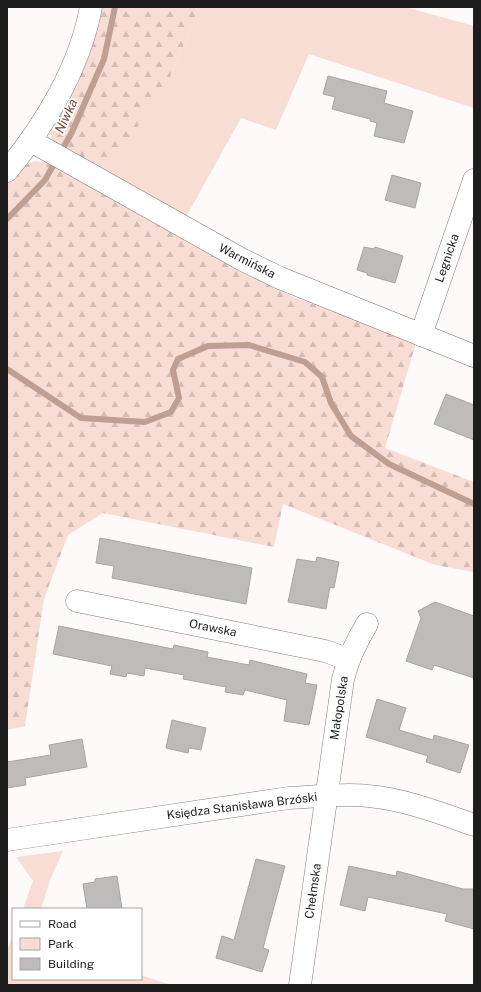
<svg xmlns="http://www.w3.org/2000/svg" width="481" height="992" viewBox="0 0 481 992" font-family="'Public Sans',sans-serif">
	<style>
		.green { fill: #f7ddd3 }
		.forest { fill: url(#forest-firs) }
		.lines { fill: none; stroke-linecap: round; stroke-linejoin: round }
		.stream { stroke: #be9f92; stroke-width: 6 }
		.building { fill: #bfbbba; stroke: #a9a5a4 }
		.minor-casing { stroke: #7f7c7a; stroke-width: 23 }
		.tertiary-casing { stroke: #7f7c7a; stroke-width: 23 }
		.minor { stroke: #fff; stroke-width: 22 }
		.tertiary { stroke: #fff; stroke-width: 22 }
		.labels { text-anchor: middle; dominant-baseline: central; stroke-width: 4; stroke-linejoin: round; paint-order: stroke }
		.street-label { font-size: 12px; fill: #1e1d1d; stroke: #fff }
		.water-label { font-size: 13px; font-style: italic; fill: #724230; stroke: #fff }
	</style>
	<defs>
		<pattern id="forest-firs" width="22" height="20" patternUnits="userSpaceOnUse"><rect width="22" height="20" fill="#f7ddd3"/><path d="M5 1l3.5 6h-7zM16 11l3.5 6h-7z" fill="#d3bdb5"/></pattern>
	</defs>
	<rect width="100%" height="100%" fill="#fefaf9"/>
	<g class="green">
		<path d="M200,7h205l69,19v82l-165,-54 -33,76 -35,-12 -55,99 -92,-50 76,-90z"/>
		<path d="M63,851l-13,29 -9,29h-18l10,-28 -17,-24z"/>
		<path d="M13,935v44h128v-4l30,10h-164v-34z"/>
	</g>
	<g class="forest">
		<path d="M100,7h100l-30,70 -56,85 -20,5 -42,-23 -2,-16z"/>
		<path d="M35,161l14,2 191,107 51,26 125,47 -31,105 89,34v90l-39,-7 -152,-61 -9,43 -171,-34 -35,22 -24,64 -19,127 -18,4v-547l16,-17z"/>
	</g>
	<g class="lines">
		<g class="stream">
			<path d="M7,219l38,-39 27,-48 32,-73 11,-52"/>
			<path d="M7,369l74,49 64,4 26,-10 8,-14 -6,-28 5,-11 30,-13 41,-1 56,17 17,15 9,26 20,33 38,28 85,40"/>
		</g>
	</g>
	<g class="building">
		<path d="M328,76l59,15 -3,12 29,8 -9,32 -30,-7 3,-13 -7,-2v-2l-38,-10 3,-12 -12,-3z"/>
		<path d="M392,175l29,8 -6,25 -30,-8z"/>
		<path d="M364,247l10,2 1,-2 28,9 -8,27 -28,-8v-2l-10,-3z"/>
		<path d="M446,394l28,11v35l-40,-16z"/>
		<path d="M100,538l152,30 -6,36 -134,-26 2,-12 -18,-3z"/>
		<path d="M317,557l22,5 -5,26 -4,-1 -4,22 -38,-7 9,-43 19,3z"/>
		<path d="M435,602l39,14v62l-40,-13 -2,5 -26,-9 15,-43 -3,-7z"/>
		<path d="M59,626l114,23 1,-4 34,7 -1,5 42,8 1,-5 57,14 -2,9 12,2 -8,40 -25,-4 3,-21 -42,-10 -2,5 -18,-3 1,-5 -43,-8 1,-4 -39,-7 -1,8 -17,-3 -1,4 -16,-3 2,-8 -59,-12z"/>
		<path d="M377,699l29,9 -7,22 34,10 1,-5 35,10 -9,28 -34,-11 2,-6 -62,-19z"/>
		<path d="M172,720l34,8 -5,22 -12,-2 -1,5 -22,-5z"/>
		<path d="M82,739l5,28 -62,11 1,7 -19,3v-26l44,-7 -2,-10z"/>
		<path d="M256,859l29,7 -22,82 6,2 -7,22 -46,-14 6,-22 12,4z"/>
		<path d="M349,866l47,10 1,-5 66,18h11v40l-29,-8 2,-7 -79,-17 -3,14 -25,-6z"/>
		<path d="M117,876l5,33h-35l-4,-25 12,-2v-3z"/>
	</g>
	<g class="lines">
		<g class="minor-casing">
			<g id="minor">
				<path d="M31,141l212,119 37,18 194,78"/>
				<path d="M7,171c38,-46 73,-104 84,-164"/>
				<path d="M421,335l53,-155"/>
				<path d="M77,601l248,50 23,8"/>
				<path d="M300,985l43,-306c5,-20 13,-37 24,-55"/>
			</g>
		</g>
		<g class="tertiary-casing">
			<path id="tertiary" d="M7,840l282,-42c26,-1 54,-5 79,-2 36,3 72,17 106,29"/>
		</g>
		<use href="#minor" class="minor"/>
		<use href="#tertiary" class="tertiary"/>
	</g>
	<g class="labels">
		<g class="street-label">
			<text transform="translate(447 258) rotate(-71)">Legnicka</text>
			<text transform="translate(247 261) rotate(27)">Warmińska</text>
			<text transform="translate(213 628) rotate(11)">Orawska</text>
			<text transform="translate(339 708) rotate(-81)">Małopolska</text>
			<text transform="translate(242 806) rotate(-7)">Księdza Stanisława Brzóski</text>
			<text transform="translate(313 891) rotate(-82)">Chełmska</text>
		</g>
		<g class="water-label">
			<text transform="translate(66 116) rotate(-65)">Niwka</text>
		</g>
	</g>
	<rect width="481" height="992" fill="none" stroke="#1e1d1d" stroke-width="16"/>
	<rect x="12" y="908" width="130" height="72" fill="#ffffff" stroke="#a5a5a5"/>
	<rect x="20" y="921" width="20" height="6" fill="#ffffff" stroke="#a5a5a5"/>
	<text x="48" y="928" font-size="12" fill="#1e1d1d">Road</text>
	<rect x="20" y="938" width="20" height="12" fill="#f7ddd3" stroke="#a5a5a5"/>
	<text x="48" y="948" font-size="12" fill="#1e1d1d">Park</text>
	<rect x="20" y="958" width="20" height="12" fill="#bfbbba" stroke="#a5a5a5"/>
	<text x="48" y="968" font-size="12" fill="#1e1d1d">Building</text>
</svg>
